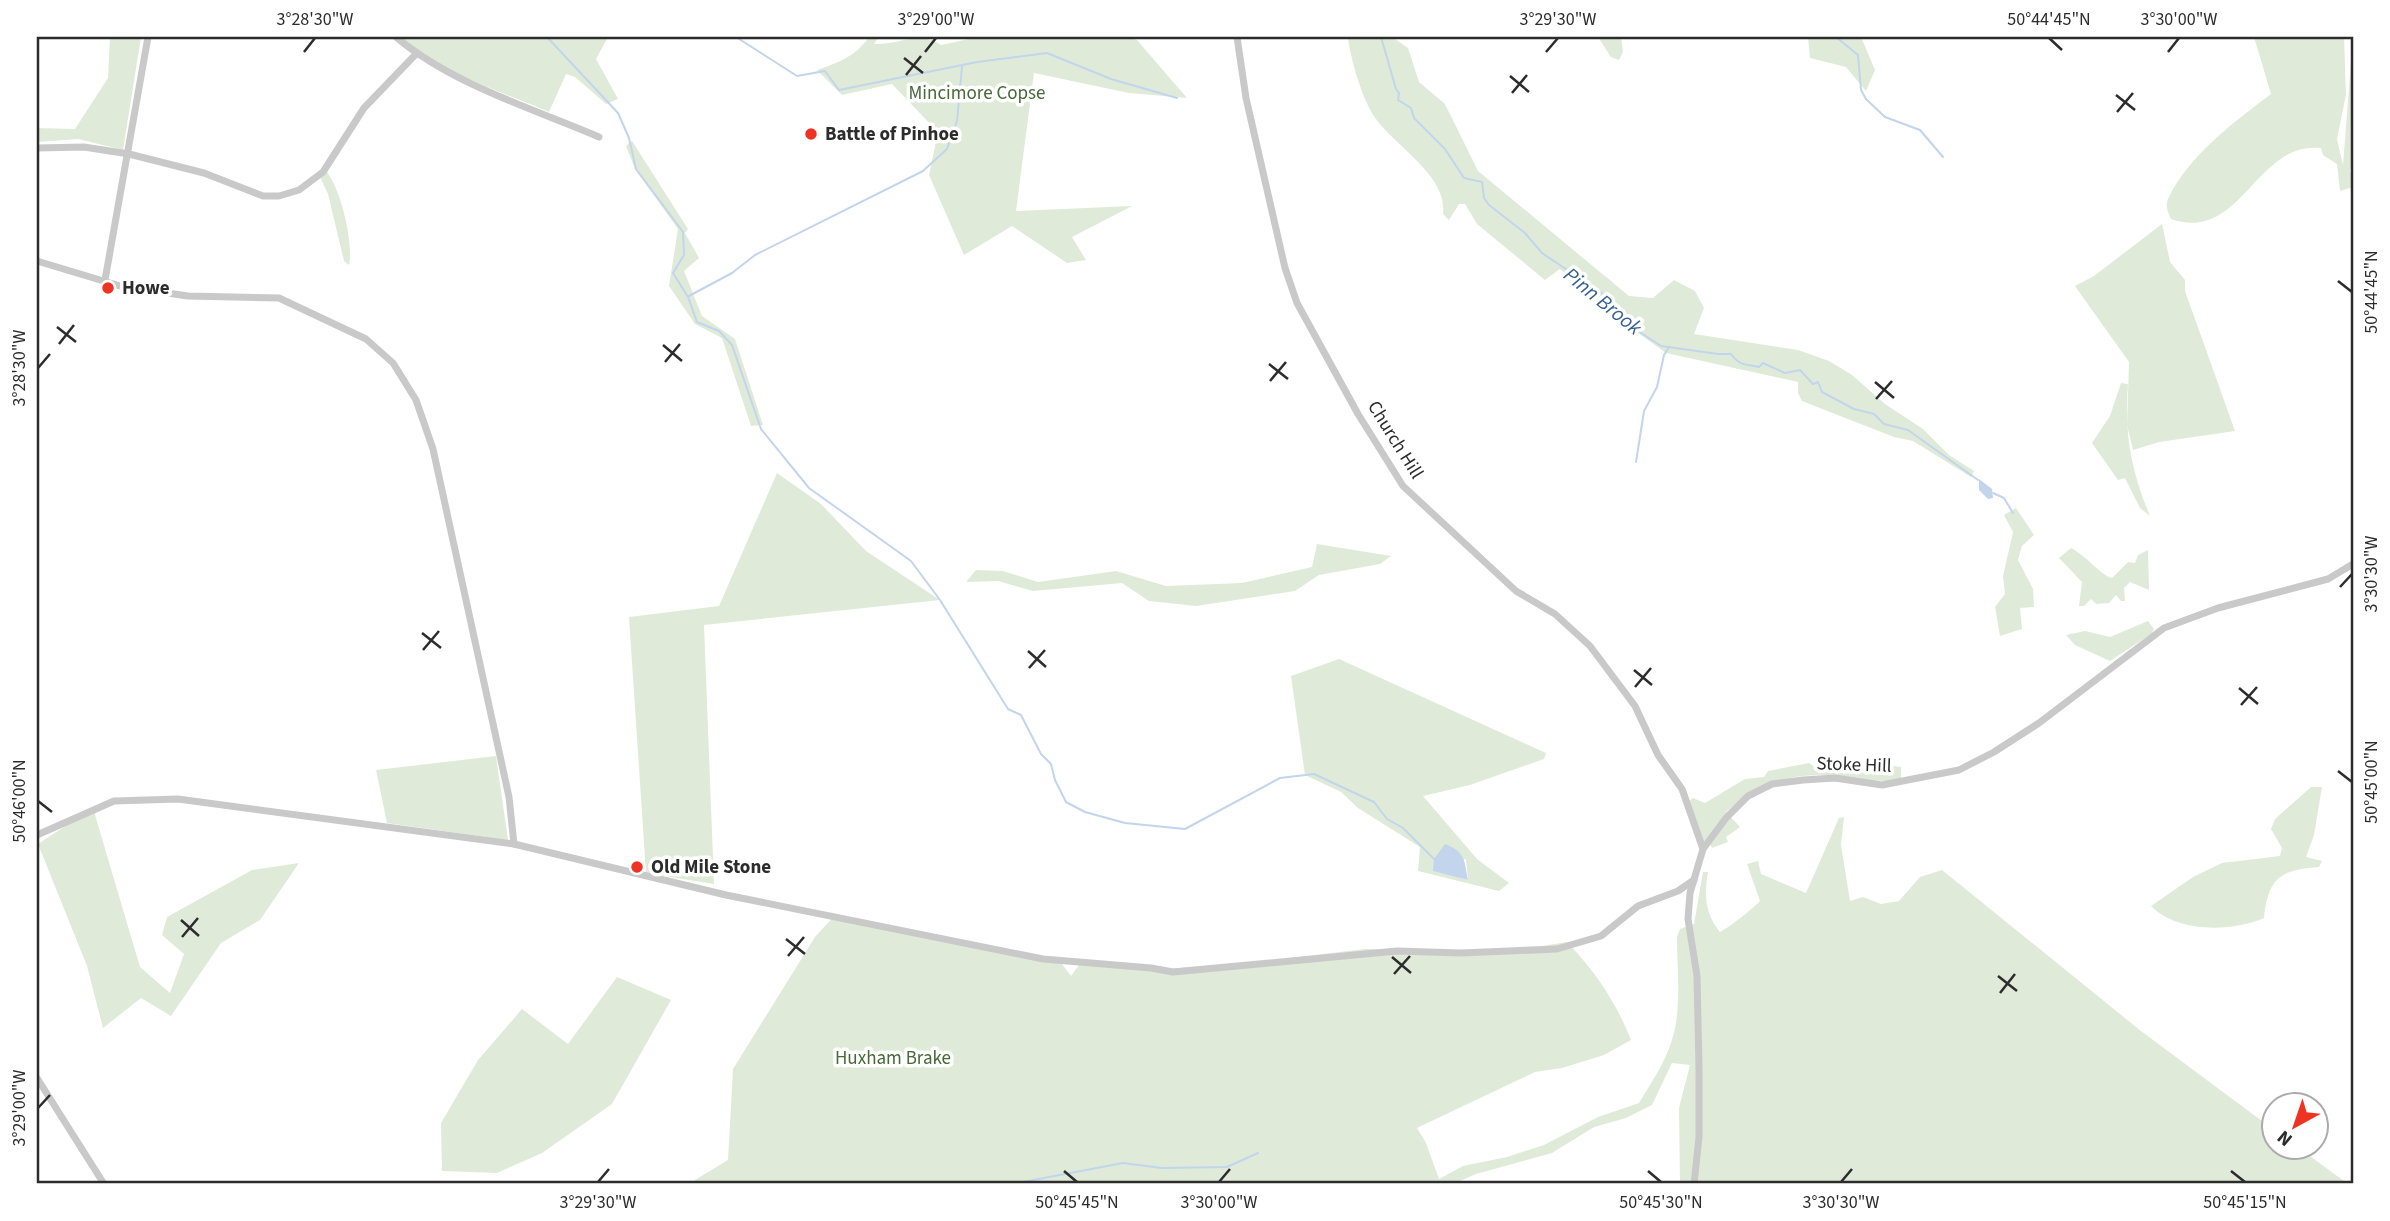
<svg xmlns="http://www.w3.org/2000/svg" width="2390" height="1221" viewBox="0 0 2390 1221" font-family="'Source Sans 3',sans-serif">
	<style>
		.green { fill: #dfebd8; fill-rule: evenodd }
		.water { fill: #c2d5ec }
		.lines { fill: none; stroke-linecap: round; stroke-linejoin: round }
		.stream { stroke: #c2d5ec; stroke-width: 2 }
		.minor { stroke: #c9c9c9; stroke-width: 7 }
		.ticks { fill: none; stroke: #2c2c2c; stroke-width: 2.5 }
		.poi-dot { fill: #ef3322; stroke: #fff; stroke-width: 2.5 }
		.labels { text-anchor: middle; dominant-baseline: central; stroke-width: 7; stroke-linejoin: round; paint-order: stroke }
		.park-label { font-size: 19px; fill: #476937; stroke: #fff }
		.poi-label { font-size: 19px; font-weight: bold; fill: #2c2c2c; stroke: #fff; text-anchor: start }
		.street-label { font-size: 19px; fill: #2c2c2c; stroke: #fff }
		.water-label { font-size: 21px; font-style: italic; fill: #366092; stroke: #fff }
		.neatline { fill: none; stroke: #2c2c2c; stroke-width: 2.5 }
		.ticks-label { font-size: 18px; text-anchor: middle; fill: #2c2c2c }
	</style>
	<rect width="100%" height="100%" fill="#fff"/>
	<g class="green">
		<path d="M110,37h31l-18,113 -45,-11 -41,3v-14l38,1 33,-51z"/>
		<path d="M402,37h206l-12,22 22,40 -12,5 -31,-27 -9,-3 -17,38c-49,-21 -108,-39 -147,-75z"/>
		<path d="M869,37h10l-5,7c26,1 44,-14 67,1l37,-8h150l9,3 50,58 -58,-5 -95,-20 -18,138 116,-5 -60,31 14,23 -19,3 -55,-37 -48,29 -35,-80 9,-43 -46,-48 -50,11 -25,-25c21,-7 39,-14 52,-33z"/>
		<path d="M1348,37h44l16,11 11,34 26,22 33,67 151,125 24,2 21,-18 21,11 9,17 -10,26 104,16 31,11 23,14 33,29 38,25 26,26 25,16 -3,6 -58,-36 -19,-4 -92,-36 -4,-8v-11l-132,-29 -50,-36 -56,-48 -15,11 -68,-56 -12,-20h-6l-10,16 -6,-6c5,-38 -47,-67 -67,-95 -13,-17 -26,-61 -28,-82z"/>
		<path d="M1598,37h23l2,15 -4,8 -8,-3z"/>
		<path d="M1808,37h53l14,33 -9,21 -20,-24 -36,-9z"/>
		<path d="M2254,37h90l2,58 -9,44 6,26 10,-128v131l-3,1 3,18 -13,4 -3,-27 -14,-9 -2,-7c-66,-7 -79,95 -150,71 -3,-7 -6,-13 -3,-20 20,-43 66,-77 103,-105z"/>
		<path d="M632,141l56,88 -3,4 14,25 -15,13 18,45 33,23 28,86 -12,1 -29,-88 -27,-14 -26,-38 9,-57 -43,-60 -9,-23z"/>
		<path d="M325,170c15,15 29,73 24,95l-5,-4 -16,-67 -8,-17z"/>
		<path d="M2162,224l8,38 15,18v11l50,140 -76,11 -26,8 -6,-25 2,-63 -54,-76 19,-10z"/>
		<path d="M2121,383l7,1c-4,49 3,87 22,132l-10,-8 -15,-30 -7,2 -26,-37 18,-27z"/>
		<path d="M777,473l44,31 45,47 74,49 -236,25 10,259 -68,-11 -17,-256 90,-11z"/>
		<path d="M2016,508l18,27 -12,11 -4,14 15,29 1,18 -14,1 2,21 -22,7 -5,-29 10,-13 -2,-18 10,-44 -9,-17z"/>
		<path d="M1317,544l74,12 -11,8 -61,11 -24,16 -99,15 -47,-5 -27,-18 -89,8 -35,-10 -32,1 10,-12 27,1 35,11 78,-11 50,15 76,-3 70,-16z"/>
		<path d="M2071,548c13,6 32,29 41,30l16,-16 7,1 3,-8 10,-5 1,40 -19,-8 -6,6 1,13h-4l-5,-6 -7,8 -13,1 -5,-5 -7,7h-5l3,-24 -23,-24z"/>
		<path d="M2148,621l6,8 -3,5 -41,27 -35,-16 -9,-10 19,-4 25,6z"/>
		<path d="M1339,659l207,94 -2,6 -74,26 -47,11 54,63 32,24 -10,8 -81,-20 2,-24 -62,-39 -17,-16 -36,-17 -14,-99zM1466,859l2,21 -35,-10z"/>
		<path d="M496,756l12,84 -121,-17 -11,-53z"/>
		<path d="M1853,761l48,6v13c-23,3 -42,-2 -65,-4 -42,-5 -79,8 -110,36l14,15 -14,10 2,5 -16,6 -3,-6 -9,3 -16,-40 9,-7 12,5 40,-24 19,-2 4,-6 41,-8 7,5 6,-5z"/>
		<path d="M2311,787h11l-8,48 -8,22 16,4 -3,6c-39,3 -51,11 -55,51 -32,14 -87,15 -113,-12l42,-29 29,-14 58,-7 2,-8 -11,-19 4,-10z"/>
		<path d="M93,808l47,159 30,26 14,-39 -22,-19 5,-18 85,-47 47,-7 -39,57 -39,23 -50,73 -30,-18 -38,30 -16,-62 -49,-122z"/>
		<path d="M1844,817l-3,28 9,56 13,-4 18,7 18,-3 21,-24 22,-7 199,161 133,99v18h25l49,36h-668l-1,-76 11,-43 -18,-2 -20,42 -26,13 -32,9 -42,26 -76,21 -23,10 -763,-1 38,-23 5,-91 82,-132 20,-22 227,49 9,12 8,-11 66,5 86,-5 134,-16 146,2 56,-9c28,29 49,60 64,98l-27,15 -42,13 -27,4 -118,56 9,15 13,36 24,-13 44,-9 37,-12 54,-28 41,-14c12,-20 26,-40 33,-63 10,-32 5,-70 5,-103l3,-8 14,-5 9,-52h5c-4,23 -3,42 12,60 7,-3 35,-25 40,-31l-13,-37 11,-3 3,13 45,19 33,-75z"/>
		<path d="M617,977l54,23 -59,104 -70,49 -45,20 -55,-2 -1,-48 37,-63 44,-51 46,35z"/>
	</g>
	<g class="water">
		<path d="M1979,479l13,10 1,9 -5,1 -9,-9z"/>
		<path d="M1445,844c21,8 19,17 23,36l-35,-9 1,-12z"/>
	</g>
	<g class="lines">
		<g class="stream">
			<path d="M547,37l71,76 11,25 7,31 47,63 1,23 -11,18 15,24 9,25 22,9 13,14 29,84 48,59 102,73 29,39 68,109 13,6 20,39 10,10 4,16 11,22 19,10 40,11 60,6 95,-51 34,-4 60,28 13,17 16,9 31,31"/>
			<path d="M736,37l61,39 28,-5 14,19 138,-28 70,-9 64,26 66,19"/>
			<path d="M1381,37l15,52 3,4 -1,7 13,8 3,10 31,31 19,29 18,4 2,16 5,7 36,28 17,20 61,41 29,33 29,19 57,8h13c9,12 14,10 28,13l4,-4 22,10 15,-3 13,14 5,-2 4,10 32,17 20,5 10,10 24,6 70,50"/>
			<path d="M1836,37l22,18 3,35 5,9 19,18 35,13 23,27"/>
			<path d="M689,296l43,-23 23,-18 168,-84 24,-22 10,-28 5,-54"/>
			<path d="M1636,462l8,-51 13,-24 7,-32 5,-8"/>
			<path d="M1993,493l11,5 9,15"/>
			<path d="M1012,1184l111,-21 39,5 65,-1 31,-14"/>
		</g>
		<g class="minor">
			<path d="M396,37c56,47 135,71 203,100"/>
			<path d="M1237,37l9,61 39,170 12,35 61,111 45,72 113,105 39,23 35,32 45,60 23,49 24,34 21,60"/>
			<path d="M37,148l47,-1 45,7 75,19 59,23h16l20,-6 24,-18 41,-64 52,-54"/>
			<path d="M37,261l83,25 68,10 91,2 87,41 27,24 23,37 17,49 76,348 5,47"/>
			<path d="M105,280l43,-243"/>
			<path d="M37,835l77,-34 64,-2 336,45 212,51 317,64 108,9 22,4 224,-21 64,2 96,-4 44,-13 37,-30 40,-15 16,-11"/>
			<path d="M37,1078l67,106"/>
			<path d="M1694,1184l5,-47v-69l-2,-92 -9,-57 2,-26 13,-44 23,-31 22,-22 24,-12 31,-4 32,-2 47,7 77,-15 35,-18 45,-29 125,-95 54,-20 110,-29 25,-15"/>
		</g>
	</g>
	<path class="ticks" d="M2049,38l13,12M304,52l11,-14M925,52l11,-14M1546,52l12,-14M2168,52l11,-14M904,58l19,15M906,75l15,-19M1510,76l19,16M1512,93l15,-18M2116,95l19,15M2117,112l16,-19M2338,281l14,11M57,327l19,15M59,344l15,-19M663,345l19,16M665,362l15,-18M1269,364l19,15M38,368l12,-14M1270,381l16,-19M1875,382l19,16M1876,399l16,-18M2340,587l12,-13M422,633l19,15M423,650l16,-19M1028,651l18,16M1029,668l16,-18M1634,670l18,15M1635,687l16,-19M2239,688l19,16M2241,705l16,-18M2338,771l14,11M38,801l14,11M181,920l18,16M182,937l16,-19M786,939l19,15M788,956l16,-19M1392,957l19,16M1394,974l16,-18M1998,976l19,15M2000,993l15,-19M38,1108l12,-13M1064,1171l13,11M1648,1171l13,11M2231,1171l14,11M598,1182l11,-13M1219,1182l11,-13M1841,1182l11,-13"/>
	<g class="poi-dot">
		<circle cx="811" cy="134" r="7"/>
		<circle cx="108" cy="288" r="7"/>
		<circle cx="637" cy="867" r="7"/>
	</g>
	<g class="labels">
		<g class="park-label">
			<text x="977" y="93">Mincimore Copse</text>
			<text x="893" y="1058">Huxham Brake</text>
		</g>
		<g class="poi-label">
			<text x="825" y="134">Battle of Pinhoe</text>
			<text x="122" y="288">Howe</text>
			<text x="651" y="867">Old Mile Stone</text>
		</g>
		<g class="street-label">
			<text transform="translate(1395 440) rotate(58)">Church Hill</text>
			<text transform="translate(1854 765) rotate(2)">Stoke Hill</text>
		</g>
		<g class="water-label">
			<text transform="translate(1603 301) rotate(39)">Pinn Brook</text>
		</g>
	</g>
	<rect width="2390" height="1221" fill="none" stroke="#ffffff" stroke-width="77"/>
	<g transform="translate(2295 1126) rotate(220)"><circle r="33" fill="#ffffff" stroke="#ababab" stroke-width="2"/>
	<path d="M0-5L12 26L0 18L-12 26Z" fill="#ef3322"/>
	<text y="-10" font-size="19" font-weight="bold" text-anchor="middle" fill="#2c2c2c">N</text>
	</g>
	<rect x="38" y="38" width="2314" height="1144" class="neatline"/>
	<g class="ticks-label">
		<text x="315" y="25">3°28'30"W</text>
		<text x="936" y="25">3°29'00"W</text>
		<text x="1558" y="25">3°29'30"W</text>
		<text x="2049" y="25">50°44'45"N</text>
		<text x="2179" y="25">3°30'00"W</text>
		<text transform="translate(2371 292) rotate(-90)" y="6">50°44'45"N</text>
		<text transform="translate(19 368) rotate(-90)" y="6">3°28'30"W</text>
		<text transform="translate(2371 574) rotate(-90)" y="6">3°30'30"W</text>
		<text transform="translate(2371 782) rotate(-90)" y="6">50°45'00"N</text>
		<text transform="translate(19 801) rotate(-90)" y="6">50°46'00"N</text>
		<text transform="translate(19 1108) rotate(-90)" y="6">3°29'00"W</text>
		<text x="598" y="1208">3°29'30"W</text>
		<text x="1077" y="1208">50°45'45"N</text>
		<text x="1219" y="1208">3°30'00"W</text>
		<text x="1661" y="1208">50°45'30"N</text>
		<text x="1841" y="1208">3°30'30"W</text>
		<text x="2245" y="1208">50°45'15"N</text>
	</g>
</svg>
